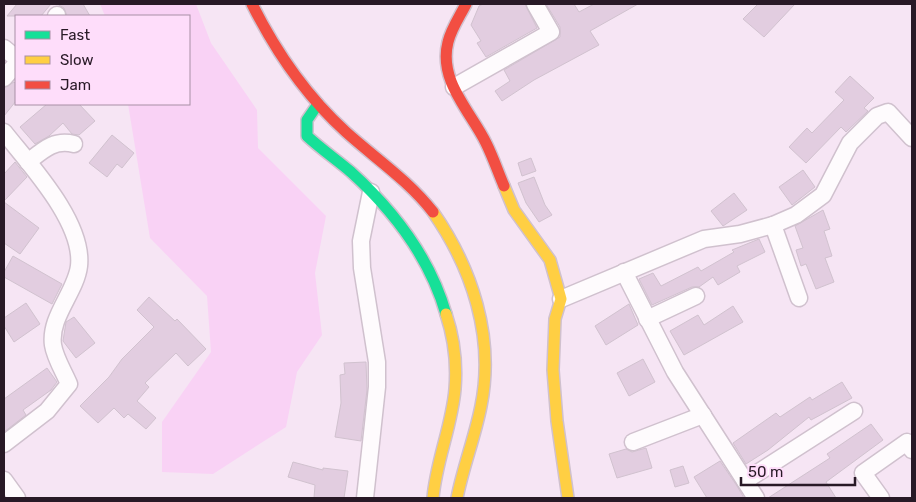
<svg xmlns="http://www.w3.org/2000/svg" width="916" height="502" viewBox="0 0 916 502" font-family="Rubik,sans-serif">
	<style>
		.green { fill: #f9d2f5 }
		.building { fill: #e2cde0; stroke: #d1c2cf }
		.lines { fill: none; stroke-linecap: round; stroke-linejoin: round }
		.street-casing { stroke: #d0c1ce; stroke-width: 19 }
		.fast-casing { stroke: #d0c1ce; stroke-width: 14 }
		.slow-casing { stroke: #d0c1ce; stroke-width: 14 }
		.jam-casing { stroke: #d0c1ce; stroke-width: 14 }
		.street { stroke: #fefbfd; stroke-width: 16 }
		.fast { stroke: #16e098; stroke-width: 11 }
		.slow { stroke: #ffcf43; stroke-width: 11 }
		.jam { stroke: #f24e42; stroke-width: 11 }
	</style>
	<rect width="100%" height="100%" fill="#f6e5f4"/>
	<path class="green" d="M100,4h96l15,39 46,67 1,38 68,68 -11,57 7,62 -25,37 -11,55 -73,47 -51,-2v-50l49,-70 -4,-56 -57,-58 -22,-134h61v-88h-84z"/>
	<g class="building">
		<path d="M17,4h34l-10,12h-34z"/>
		<path d="M57,4h26l7,12h-23l-3,-8z"/>
		<path d="M483,4h42l12,24 -51,29 -9,-14 4,-2 -10,-16 8,-19z"/>
		<path d="M546,4h28l5,8 15,-8h44l-48,27 9,14 -65,35 -32,21 -7,-10 15,-10 -6,-11 56,-33v-10z"/>
		<path d="M758,4h37l-31,33 -21,-18z"/>
		<path d="M850,76l24,22 -10,10 4,3 -22,21 -5,-5 -35,36 -17,-16 18,-19 5,5 32,-33 -9,-8z"/>
		<path d="M14,82l2,2v17l-12,15v-28z"/>
		<path d="M47,104h32l16,17 -16,14 -7,-1 -9,-11 -14,13 -14,8 -15,-17z"/>
		<path d="M112,135l22,18 -12,15 -5,-4 -10,13 -18,-14z"/>
		<path d="M531,158l5,13 -14,5 -4,-13z"/>
		<path d="M15,162l12,15 -23,24v-27z"/>
		<path d="M803,170l12,17 -23,18 -13,-18z"/>
		<path d="M534,177l11,28 7,10 -13,7 -13,-19 -8,-20z"/>
		<path d="M734,193l13,17 -24,16 -12,-15z"/>
		<path d="M4,202l35,26 -19,26 -16,-11z"/>
		<path d="M823,210l7,19 -6,2 8,25 -7,2 9,24 -18,7 -10,-25 -5,2 -5,-16 7,-2 -8,-22z"/>
		<path d="M759,239l6,13 -28,14 3,6 -22,13 -5,-8 -14,10h-7l-40,18 -13,-26 14,-6 8,13 37,-19 3,4 33,-19 -2,-2z"/>
		<path d="M13,256l49,28 -10,20 -48,-27v-5z"/>
		<path d="M149,297l26,24 2,-2 29,30 -18,17 -12,-13 -31,30 4,4 -12,14 19,17 -10,11 -18,-15 -4,4 -10,-10 -16,15 -18,-17 29,-29 13,-18 32,-32 -17,-17z"/>
		<path d="M26,303l14,21 -26,18 -10,-16v-8z"/>
		<path d="M629,304l9,21 -32,20 -11,-19z"/>
		<path d="M733,306l10,16 -59,33 -14,-24 28,-16 6,10z"/>
		<path d="M74,317l21,26 -19,15 -13,-17 3,-19z"/>
		<path d="M643,359l12,23 -26,14 -12,-23z"/>
		<path d="M366,362l1,28 -6,51 -26,-4 6,-34 -1,-28 5,-1 -1,-11z"/>
		<path d="M47,368l10,14 -6,8 -28,20 3,5 -22,17v-33z"/>
		<path d="M842,382l10,16 -41,22 -2,-3 -41,33 -22,14 -13,-21 43,-30 4,4 30,-20 2,3z"/>
		<path d="M871,424l12,16 -57,42 10,16h-68l62,-40 -3,-4z"/>
		<path d="M646,448l6,20 -35,10 -8,-24 17,-5 6,3z"/>
		<path d="M720,461l17,25 7,12h-37l-13,-21z"/>
		<path d="M293,462l30,8v-2l25,3 -4,27h-30l1,-13 -27,-8z"/>
		<path d="M683,466l6,17 -14,4 -5,-17z"/>
	</g>
	<g class="lines">
		<g class="street-casing">
			<g id="street">
				<path d="M56,16l1,-1"/>
				<path d="M4,48l12,10"/>
				<path d="M4,78l12,-14"/>
				<path d="M454,87l97,-55 -16,-28"/>
				<path d="M4,132c25,32 80,90 75,134 -3,26 -30,51 -26,79 2,13 11,27 16,39l-22,27 -43,33"/>
				<path d="M28,162c15,-12 26,-23 46,-18"/>
				<path d="M773,225l26,73"/>
				<path d="M624,272l51,100 81,126"/>
				<path d="M561,299l143,-60 36,-5 33,-9 23,-10 27,-20 27,-52 27,-27 11,-4 24,26"/>
				<path d="M647,319l49,-23"/>
				<path d="M633,442l70,-27"/>
				<path d="M4,480l13,18"/>
				<path d="M745,481l109,-70"/>
				<path d="M365,498l12,-111v-25l-15,-94 -1,-27 10,-49"/>
				<path d="M881,498l-18,-25 44,-31 5,8"/>
			</g>
		</g>
		<g class="fast-casing">
			<path id="fast" d="M318,104l-11,16v16c14,13 30,24 44,36 43,39 79,86 95,142"/>
		</g>
		<g class="slow-casing">
			<g id="slow">
				<path d="M504,186l10,24 36,50 11,39 -6,20 -2,51 4,51 11,77"/>
				<path d="M433,212c39,56 62,125 48,194 -6,31 -18,61 -24,92"/>
				<path d="M433,498c3,-37 19,-72 22,-109 2,-25 -1,-51 -9,-75"/>
			</g>
		</g>
		<g class="jam-casing">
			<g id="jam">
				<path d="M252,4c24,48 54,92 94,128 30,27 62,48 87,80"/>
				<path d="M466,4c-6,12 -15,25 -18,38 -10,39 23,70 38,101 7,14 12,29 18,43"/>
			</g>
		</g>
		<use href="#street" class="street"/>
		<use href="#fast" class="fast"/>
		<use href="#slow" class="slow"/>
		<use href="#jam" class="jam"/>
	</g>
	<rect width="916" height="502" fill="none" stroke="#281926" stroke-width="10"/>
	<rect x="15" y="15" width="175" height="90" fill="#feddfa" stroke="#a88fa5"/>
	<rect x="25" y="31" width="25" height="8" fill="#16e098" stroke="#a88fa5"/>
	<text x="60" y="40" font-size="15" fill="#281926">Fast</text>
	<rect x="25" y="56" width="25" height="8" fill="#ffcf43" stroke="#a88fa5"/>
	<text x="60" y="65" font-size="15" fill="#281926">Slow</text>
	<rect x="25" y="81" width="25" height="8" fill="#f24e42" stroke="#a88fa5"/>
	<text x="60" y="90" font-size="15" fill="#281926">Jam</text>
	<path d="M741 477v8h114v-8" fill="none" stroke="#281926" stroke-width="2.5"/>
	<text x="748" y="477" font-size="15" fill="#281926" stroke="#feddfa" stroke-width="4" paint-order="stroke">50 m</text>
</svg>
